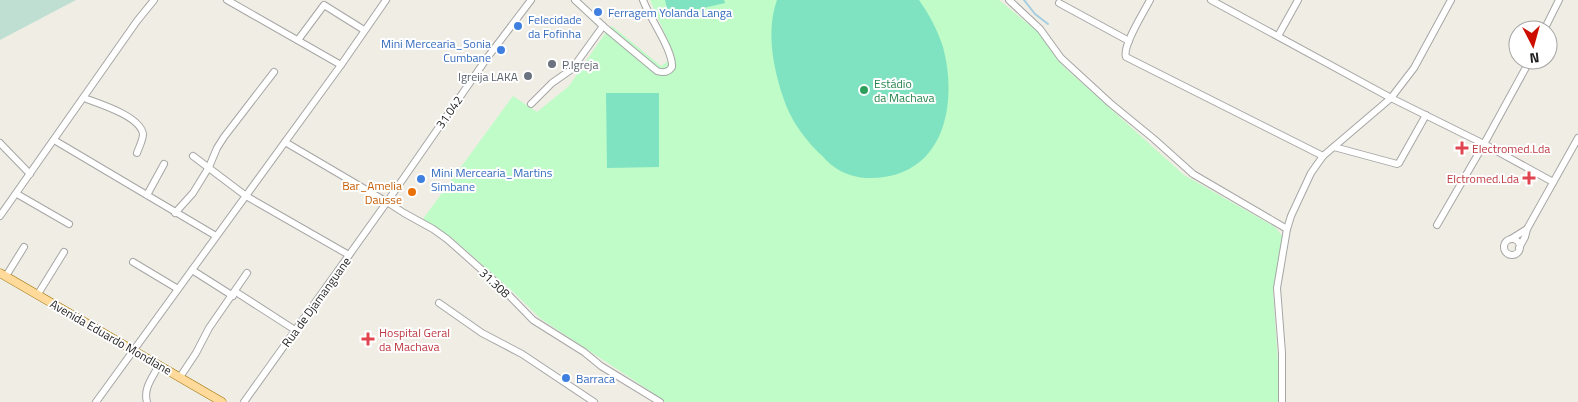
<svg xmlns="http://www.w3.org/2000/svg" width="1578" height="402" viewBox="0 0 1578 402" font-family="'Titillium Web',sans-serif">
	<style>
		.wetland { fill: #c0dfd3 }
		.park { fill: #bffcc8 }
		.pitch { fill: #7fe3c2 }
		.lines { fill: none; stroke-linecap: round; stroke-linejoin: round }
		.stream { stroke: #a3cee0; stroke-width: 2 }
		.minor-casing { stroke: #a6a6a6; stroke-width: 8 }
		.major-casing { stroke: #997000; stroke-width: 9 }
		.minor { stroke: #fff; stroke-width: 6 }
		.major { stroke: #ffda9a; stroke-width: 8 }
		.shop-dot { fill: #3f7fe0; stroke: #fff; stroke-width: 2 }
		.worship-dot { fill: #6b7280; stroke: #fff; stroke-width: 2 }
		.leisure-dot { fill: #2e9e5b; stroke: #fff; stroke-width: 2 }
		.health-dot { fill: #e0444e; stroke: #fff; stroke-width: 2 }
		.food-dot { fill: #e8710a; stroke: #fff; stroke-width: 2 }
		.labels { text-anchor: middle; dominant-baseline: central; stroke-width: 4; stroke-linejoin: round; paint-order: stroke }
		.shop-label { font-size: 12px; fill: #366cbe; stroke: #fff; text-anchor: start }
		.worship-label { font-size: 12px; fill: #5b616d; stroke: #fff; text-anchor: start }
		.leisure-label { font-size: 12px; fill: #27864d; stroke: #fff; text-anchor: start }
		.street-label { font-size: 12px; fill: #1f1f1f; stroke: #fff }
		.health-label { font-size: 12px; fill: #be3a42; stroke: #fff; text-anchor: start }
		.food-label { font-size: 12px; fill: #c56008; stroke: #fff; text-anchor: end }
	</style>
	<rect width="100%" height="100%" fill="#f0ede4"/>
	<path class="wetland" d="M0,0h76l-76,40z"/>
	<path class="park" d="M650,0h349l33,27 8,3 23,36 121,109 91,52 8,10 -10,54 6,88 -1,23h-621l-4,-9 -112,-74 -31,-30 -57,-50 -30,-20 90,-123 24,16 32,-26 39,-57 4,-3 49,40 14,-9z"/>
	<g class="pitch">
		<path d="M665,0h59l1,3 -56,13z"/>
		<path d="M777,0h142c10,14 19,31 24,47 14,52 4,121 -59,130 -17,3 -37,0 -51,-11 -5,-3 -9,-9 -14,-13 -16,-16 -29,-34 -36,-56 -10,-31 -17,-66 -6,-97z"/>
		<path d="M606,93h53v74l-52,1z"/>
	</g>
	<g class="lines">
		<path class="stream" d="M1024,0l11,14 13,10"/>
		<g class="minor-casing">
			<g id="minor">
				<path d="M227,0l114,65"/>
				<path d="M575,0l28,26 54,45c6,2 11,2 15,-4 1,-17 -22,-48 -29,-67"/>
				<path d="M1009,0l31,29 21,29 49,45 44,36 39,35 94,55"/>
				<path d="M1150,0c-6,12 -28,46 -24,57l197,99"/>
				<path d="M1211,0l180,98 93,46 69,38"/>
				<path d="M1059,3l70,38"/>
				<path d="M1544,30l15,-30"/>
				<path d="M1278,36l20,-36"/>
				<path d="M298,40l26,-35 40,25"/>
				<path d="M84,98c16,6 56,18 59,36 0,6 -4,13 -6,19"/>
				<path d="M531,104l21,-21 20,-14 31,-43"/>
				<path d="M54,140l162,96"/>
				<path d="M285,142l102,60 17,11 29,16 14,10 54,48 32,33 51,32 17,14 59,36"/>
				<path d="M0,143l30,31"/>
				<path d="M1334,147l63,17 2,-1 27,-48"/>
				<path d="M193,156l53,40 103,59"/>
				<path d="M17,194l52,30"/>
				<path d="M147,195l17,-31"/>
				<path d="M175,213l18,-20 16,-26 8,-19 7,-11 50,-65"/>
				<path d="M0,216l137,-195 17,-21"/>
				<path d="M1437,225l47,-81 46,-84"/>
				<path d="M1511,239l16,-10"/>
				<circle cx="1512" cy="247" r="8"/>
				<path d="M1519,248l6,-11 2,-8 51,-91"/>
				<path d="M133,262l45,27"/>
				<path d="M192,270l41,26"/>
				<path d="M6,276l18,-29"/>
				<path d="M236,292l59,38"/>
				<path d="M38,294l26,-42"/>
				<path d="M439,303l43,30 40,21 72,48"/>
				<path d="M180,377l16,-24 13,-25 38,-55"/>
				<path d="M96,402l245,-337 45,-65"/>
				<path d="M147,402c-4,-14 6,-25 12,-37"/>
				<path d="M244,402l143,-200 100,-144 44,-58"/>
				<path d="M1282,402v-49l-5,-65 10,-59 4,-13 20,-43 12,-17 68,-58 23,-30 37,-68"/>
			</g>
		</g>
		<g class="major-casing">
			<path id="major" d="M0,273l222,129"/>
		</g>
		<use href="#minor" class="minor"/>
		<use href="#major" class="major"/>
	</g>
	<g class="shop-dot">
		<circle cx="598" cy="12" r="5"/>
		<circle cx="518" cy="26" r="5"/>
		<circle cx="501" cy="50" r="5"/>
		<circle cx="421" cy="179" r="5"/>
		<circle cx="566" cy="378" r="5"/>
	</g>
	<g class="worship-dot">
		<circle cx="552" cy="64" r="5"/>
		<circle cx="528" cy="76" r="5"/>
	</g>
	<circle class="leisure-dot" cx="864" cy="90" r="5"/>
	<g class="health-dot">
		<path d="M1459.5 140.5h5v5h5v5h-5v5h-5v-5h-5v-5h5z"/>
		<path d="M1526.5 170.5h5v5h5v5h-5v5h-5v-5h-5v-5h5z"/>
		<path d="M365.5 331.5h5v5h5v5h-5v5h-5v-5h-5v-5h5z"/>
	</g>
	<circle class="food-dot" cx="412" cy="192" r="5"/>
	<g class="labels">
		<g class="shop-label">
			<text x="608" y="12">Ferragem Yolanda Langa</text>
			<text x="528" y="19">Felecidade<tspan x="528" dy="14">da Fofinha</tspan></text>
			<text x="491" y="43" text-anchor="end">Mini Mercearia_Sonia<tspan x="491" dy="14">Cumbane</tspan></text>
			<text x="431" y="172">Mini Mercearia_Martins<tspan x="431" dy="14">Simbane</tspan></text>
			<text x="576" y="378">Barraca</text>
		</g>
		<g class="worship-label">
			<text x="562" y="64">P.Igreja</text>
			<text x="518" y="76" text-anchor="end">Igreija LAKA</text>
		</g>
		<g class="leisure-label">
			<text x="874" y="83">Estádio<tspan x="874" dy="14">da Machava</tspan></text>
		</g>
		<g class="street-label">
			<text transform="translate(449 112) rotate(-55)">31.042</text>
			<text transform="translate(495 283) rotate(43)">31.308</text>
			<text transform="translate(316 302) rotate(-54)">Rua de Djamanguane</text>
			<text transform="translate(111 337) rotate(30)">Avenida Eduardo Mondlane</text>
		</g>
		<g class="health-label">
			<text x="1472" y="148">Electromed.Lda</text>
			<text x="1519" y="178" text-anchor="end">Elctromed.Lda</text>
			<text x="379" y="332">Hospital Geral<tspan x="379" dy="14">da Machava</tspan></text>
		</g>
		<g class="food-label">
			<text x="402" y="185">Bar_Amelia<tspan x="402" dy="14">Dausse</tspan></text>
		</g>
	</g>
	<g transform="translate(1533 45) rotate(174)"><circle r="24" fill="#ffffff" stroke="#a5a5a5"/>
	<path d="M0-4L9 19L0 12L-9 19Z" fill="#cd0d00"/>
	<text y="-8" font-size="14" font-weight="bold" text-anchor="middle" fill="#1f1f1f">N</text>
	</g>
</svg>
